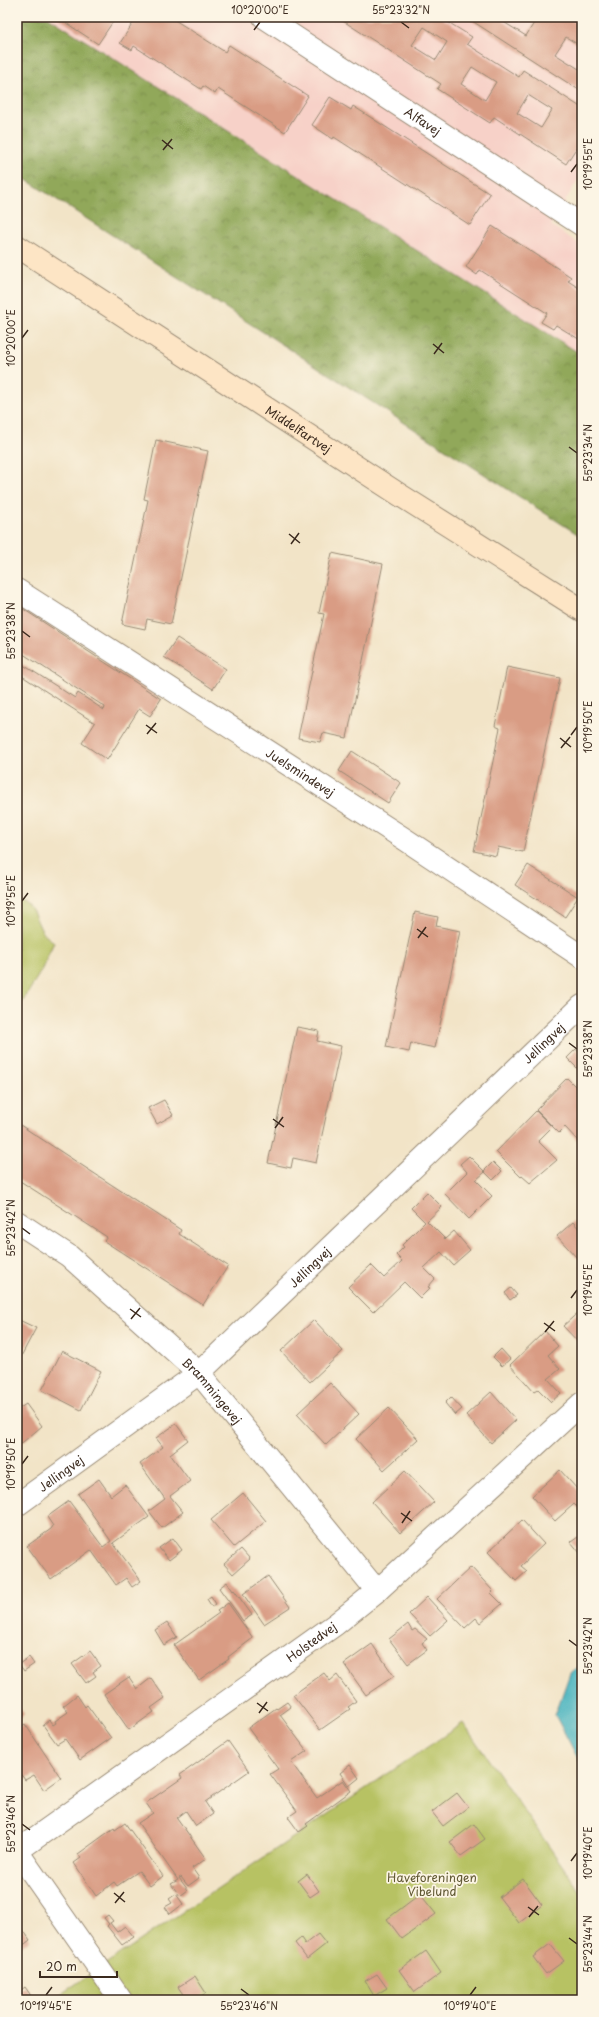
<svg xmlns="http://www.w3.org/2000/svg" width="599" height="2017" viewBox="0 0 599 2017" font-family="'Playpen Sans',sans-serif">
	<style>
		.built { fill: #f7d1c8 }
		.forest { fill: url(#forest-crowns); stroke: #66693c }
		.green { fill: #b7c264; stroke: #797641 }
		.water { fill: #41b0bd; stroke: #3e6d6e }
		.building { fill: #d99c84; fill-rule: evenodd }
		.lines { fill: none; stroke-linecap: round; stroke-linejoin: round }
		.street-casing { stroke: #968772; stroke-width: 24 }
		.secondary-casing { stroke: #968772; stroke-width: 24 }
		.street { stroke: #fff; stroke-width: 22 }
		.secondary { stroke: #fde5c5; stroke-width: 22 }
		.ticks { fill: none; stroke: #3b2a1e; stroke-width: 1.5 }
		.labels { text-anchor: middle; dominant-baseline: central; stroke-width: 3.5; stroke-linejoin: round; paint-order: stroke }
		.street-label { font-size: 12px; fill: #3b2a1e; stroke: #fcf5e5 }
		.park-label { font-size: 12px; fill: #605833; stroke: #fcf5e5 }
		.neatline { fill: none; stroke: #3b2a1e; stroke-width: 1.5 }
		.ticks-label { font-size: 10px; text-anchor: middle; fill: #3b2a1e }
	</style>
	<defs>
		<pattern id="forest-crowns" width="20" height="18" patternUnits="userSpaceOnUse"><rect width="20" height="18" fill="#91a85a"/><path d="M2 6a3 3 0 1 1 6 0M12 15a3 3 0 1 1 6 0" fill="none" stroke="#78894a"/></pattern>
	</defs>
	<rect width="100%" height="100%" fill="#fcf5e5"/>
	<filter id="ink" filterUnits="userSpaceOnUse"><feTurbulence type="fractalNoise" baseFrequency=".025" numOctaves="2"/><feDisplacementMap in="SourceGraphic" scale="8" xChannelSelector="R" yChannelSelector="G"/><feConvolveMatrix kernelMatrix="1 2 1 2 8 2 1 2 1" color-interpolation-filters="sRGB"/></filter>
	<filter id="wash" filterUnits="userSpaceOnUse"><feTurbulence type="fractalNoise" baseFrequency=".012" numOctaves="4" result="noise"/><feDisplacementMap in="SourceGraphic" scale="16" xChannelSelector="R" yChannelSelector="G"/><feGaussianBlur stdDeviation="0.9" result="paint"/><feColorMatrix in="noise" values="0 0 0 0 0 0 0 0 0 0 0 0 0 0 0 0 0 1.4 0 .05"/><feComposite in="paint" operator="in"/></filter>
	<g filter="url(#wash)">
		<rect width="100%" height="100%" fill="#f2e4c7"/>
		<path class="built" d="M48,17h534v156l-31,52 31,21v109z"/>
		<path class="forest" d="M17,17h31l534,338v182l-565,-363z"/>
		<g class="green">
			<path d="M17,900c16,2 18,19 25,31 3,5 8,8 12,11l-13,29 -24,40z"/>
			<path d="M463,1723l119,171v106h-530z"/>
		</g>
		<path class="water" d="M582,1665v101l-27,-51 15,-42z"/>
		<g id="blocks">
			<g class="building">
				<path d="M57,17h59l-18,27z"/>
				<path d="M137,17h33l55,35 4,-7 79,51 -23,36 -67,-43 -3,5 -12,-8 -2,3 -67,-43 -2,4 -12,-7z"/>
				<path d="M337,17l35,1 1,-1h67l32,20 -5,7 52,33 4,-7 59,38v31l-16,25 -72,-47 -4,6 -53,-34 4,-5zM424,27l23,15 -11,18 -24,-15zM472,67l24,15 -11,18 -24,-16zM528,95l24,15 -11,18 -24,-15z"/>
				<path d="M466,17h39l-3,4 24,15 11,-18 -1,-1h31l15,10v20l-16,-10 -11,17 24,15 3,-5v28z"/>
				<path d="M330,97l21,13 2,-4 137,88 -20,31 -136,-88 -1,2 -21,-14z"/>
				<path d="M492,226l79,51 -3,4 14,9v51l-26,-16 -3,4 -12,-7 6,-9 -67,-43 -3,5 -11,-8z"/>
				<path d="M156,440l52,11 -37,173 -24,-5 -2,10 -23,-5 26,-124 -4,-1z"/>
				<path d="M332,553l51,11 -36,174 -24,-5 -3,9 -22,-4 26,-124 -5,-1z"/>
				<path d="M17,605l144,94 -11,17 -11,-7 -32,51 -25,-17 13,-20 -73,-47 -5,8v-23l58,37 3,-5 26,17 1,-3 -88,-57z"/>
				<path d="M177,638l49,31 -13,20 -49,-32z"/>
				<path d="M507,667l53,11 -37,174 -25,-5 -2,9 -22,-5 26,-123 -5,-2z"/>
				<path d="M352,751l49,32 -13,20 -49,-32z"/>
				<path d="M528,865l50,32 -13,20 -50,-32z"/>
				<path d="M415,912l23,5 -2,9 24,5 -25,117 -24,-5 -2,9 -23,-5z"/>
				<path d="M297,1027l22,4 -2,10 24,5 -25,117 -23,-5 -2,10 -23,-5z"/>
				<path d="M576,1049l6,7v17l-15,-15z"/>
				<path d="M567,1078l15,15v46l-3,3 -14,-15 -6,6 -23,-23z"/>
				<path d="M164,1100l9,15 -16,9 -9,-16z"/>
				<path d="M536,1111l16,16 -14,14 19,19 -27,23 -8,-7 -1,1 -25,-25z"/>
				<path d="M17,1123l164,107 -2,4 49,32 -25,39 -99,-64 3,-4 -90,-58z"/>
				<path d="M469,1156l16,16 -9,8 16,16 -23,23 -24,-25 22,-22 -7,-8z"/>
				<path d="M493,1162l9,9 -9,9 -9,-9z"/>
				<path d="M427,1192l15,15 -15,14 18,18 9,-8 16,19 -17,15 -12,-13 -17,16 11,11 -7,8 2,1 -10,10 -16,-16 -31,30 -25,-25 23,-22 13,13 18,-17 -6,-6 8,-8 -2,-2 23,-23 -14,-14z"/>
				<path d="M573,1222l9,10v21l-5,5 -20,-22z"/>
				<path d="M511,1288l6,7 -7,5 -5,-7z"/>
				<path d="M582,1309v37l-19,-20z"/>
				<path d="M17,1319l19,9 -19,36z"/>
				<path d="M314,1320l29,31 -33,31 -29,-31z"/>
				<path d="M545,1331l13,15 -10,9 12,14 -12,10 13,14 -10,9 -13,-13 -4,3 -24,-27z"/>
				<path d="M501,1349l9,10 -8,7 -9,-9z"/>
				<path d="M62,1351l39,20 -20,39 -39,-20z"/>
				<path d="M330,1383l29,31 -33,31 -29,-31z"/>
				<path d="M491,1392l25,28 -25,23 -25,-28z"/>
				<path d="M451,1397l11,12 -7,6 -10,-12z"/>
				<path d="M26,1404l16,22 -25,21v-37z"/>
				<path d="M389,1408l29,31 -34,31 -28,-31z"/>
				<path d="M176,1424l12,16 -18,14 20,27 -20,15 13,16 -21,16 -13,-17 16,-12 -25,-35 23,-17 -7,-9z"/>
				<path d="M560,1470l18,20 4,-4v26l-8,-8 -19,17 -23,-25z"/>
				<path d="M405,1471l29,31 -34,31 -28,-31z"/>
				<path d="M99,1479l12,17 14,-11 24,32 -36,26 28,38 -9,6 -6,-9 -10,7 -25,-35 -40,29 -24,-33 24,-17 2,-3 -6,-9 22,-16 34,46 8,-6 -33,-47z"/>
				<path d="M243,1493l23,28 -32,26 -23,-27z"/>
				<path d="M522,1520l22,24 -23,22 6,5 -11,10 -28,-29z"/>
				<path d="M578,1537l4,5v9l-2,2 -9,-11z"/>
				<path d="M173,1538l9,12 -13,10 -10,-12z"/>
				<path d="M241,1549l9,10 -17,15 -9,-10z"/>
				<path d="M471,1567l22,24 -2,2 11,11 -22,19 -4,-5 -11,10 -28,-29z"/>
				<path d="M268,1576l22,31 -26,17 -21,-30z"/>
				<path d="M227,1582l6,9 1,-1 18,25 -9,6 -24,-33z"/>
				<path d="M211,1596l5,8 -4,3 -5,-8z"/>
				<path d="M427,1597l21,23 -18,16 -21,-22z"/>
				<path d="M228,1603l25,35 -25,19 1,2 -30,21 -25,-35 45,-32 -2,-2z"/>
				<path d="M167,1622l10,15 -13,8 -9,-15z"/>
				<path d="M408,1624l4,7 3,-2 12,10 -5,4 5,7 -19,14 -19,-25z"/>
				<path d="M372,1644l22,32 -28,19 -22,-31z"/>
				<path d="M90,1651l11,15 -8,6 3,4 -10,7 -14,-19z"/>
				<path d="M29,1657l5,7 -10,7 -5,-7z"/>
				<path d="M324,1673l6,8 7,-6 19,26 -8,6 2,2 -30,21 -27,-35z"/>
				<path d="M129,1677l8,12 14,-11 14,20 -14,10 3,4 -25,18 -25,-36z"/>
				<path d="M77,1695l8,12 2,-2 24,33 -31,22 -15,-21 -8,5 -14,-19 6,-5 4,5 3,-2 -1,-2 13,-9 -5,-6z"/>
				<path d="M287,1702l4,5 -11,8 27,36 -16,11 26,36 26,-18 8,11 -45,33 2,2 -9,6 -11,-15 9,-6 -27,-37 8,-5 -30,-41 28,-20 1,1z"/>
				<path d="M17,1705l7,9 -7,7z"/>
				<path d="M25,1724l36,54 -17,12 -10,-15 -9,5 -8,-11v-40z"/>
				<path d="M228,1741l21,30 -44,31 8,12 -17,12 -10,-15 -9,7 29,41 -14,9 7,10 -11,8 -7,-9 -2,1 9,12 -8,6 -9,-12 7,-4 -40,-57 15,-10 -7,-10 36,-25 -2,-3z"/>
				<path d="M350,1765l9,13 -10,8 -9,-13z"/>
				<path d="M457,1793l11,14 -25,19 -11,-14z"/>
				<path d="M125,1823l38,53 -13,10 -11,-15 -22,15 -3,-4 -18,14 -22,-33 7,-5 -3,-4 36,-26 1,2z"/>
				<path d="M474,1824l11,15 -24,17 -11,-14z"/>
				<path d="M307,1874l12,17 -9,6 -12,-16z"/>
				<path d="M523,1879l19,26 -23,18 -20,-26z"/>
				<path d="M176,1894l7,10 -13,10 -5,-7 7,-4 -3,-4z"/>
				<path d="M420,1894l16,20 -34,25 -15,-20z"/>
				<path d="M108,1915l5,6 -3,2 7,9 8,-6 9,11 -12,8 -15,-19 2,-2 -5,-6z"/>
				<path d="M17,1921l13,19 -13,10z"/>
				<path d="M318,1934l8,10 -19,15 -12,-16 6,-5 4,6z"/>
				<path d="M550,1944l14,17 -18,13 -13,-17z"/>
				<path d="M426,1951l15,22 -26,19 -16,-22z"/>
				<path d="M377,1974l10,14 -13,8 -9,-15z"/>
				<path d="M195,1976l11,17 -11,7h-8l-9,-13z"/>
				<path d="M25,1987l9,13h-15l-2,-2v-5z"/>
			</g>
		</g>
	</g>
	<g filter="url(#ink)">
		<use href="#blocks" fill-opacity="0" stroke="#968772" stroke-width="1"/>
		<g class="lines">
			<g class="street-casing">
				<g id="street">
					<path id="s1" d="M264,17l318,208"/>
					<path id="s2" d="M17,590l389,250 176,117"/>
					<path id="s3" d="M17,1222l52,34 130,117 178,218"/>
					<path id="s4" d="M17,1505l182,-132 383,-367"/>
					<path id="s5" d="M17,1851l319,-227 41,-33 205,-188"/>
					<path d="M17,1851l104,149"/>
				</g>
			</g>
			<g class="secondary-casing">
				<g id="secondary">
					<path id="s6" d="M17,246l383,249 182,115"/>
				</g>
			</g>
			<use href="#street" class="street"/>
			<use href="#secondary" class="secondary"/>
		</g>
	</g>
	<path class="ticks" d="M401,22l8,6M254,30l6,-8M162,140l11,9M163,150l9,-11M571,172l6,-8M22,338l6,-8M433,344l11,9M434,354l8,-11M569,447l8,6M289,534l11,9M291,544l8,-11M22,631l8,6M146,725l11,8M147,734l9,-11M571,735l6,-8M560,738l11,9M561,748l9,-11M22,901l6,-8M417,929l11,8M418,938l8,-11M569,1043l8,6M273,1119l11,8M275,1128l8,-11M22,1228l8,6M571,1298l6,-8M130,1309l11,8M131,1319l9,-11M544,1323l11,8M545,1332l9,-11M22,1464l6,-8M401,1513l11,8M402,1523l8,-12M569,1640l8,6M257,1703l11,8M259,1713l8,-11M22,1824l8,6M571,1861l6,-8M114,1893l11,9M115,1903l9,-11M528,1907l11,8M529,1917l9,-11M569,1938l8,6M241,1989l8,6M46,1995l6,-8M470,1995l6,-8"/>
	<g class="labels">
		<g class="street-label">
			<text stroke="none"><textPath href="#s1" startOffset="190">Alfavej</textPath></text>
			<text stroke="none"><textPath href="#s6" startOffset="336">Middelfartvej</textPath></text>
			<text stroke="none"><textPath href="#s2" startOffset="337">Juelsmindevej</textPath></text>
			<text stroke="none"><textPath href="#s4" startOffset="702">Jellingvej</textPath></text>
			<text stroke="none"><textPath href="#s4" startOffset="378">Jellingvej</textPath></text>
			<text stroke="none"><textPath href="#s3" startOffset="259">Brammingevej</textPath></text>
			<text stroke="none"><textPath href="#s4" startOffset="54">Jellingvej</textPath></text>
			<text stroke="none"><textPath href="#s5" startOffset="361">Holstedvej</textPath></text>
		</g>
		<g class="park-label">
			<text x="432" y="1877">Haveforeningen<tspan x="432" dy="14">Vibelund</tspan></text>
		</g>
	</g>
	<rect width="599" height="2017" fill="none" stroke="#fcf5e5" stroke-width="44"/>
	<path d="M40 1971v6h77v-6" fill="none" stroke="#3b2a1e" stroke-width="2"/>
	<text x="46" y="1971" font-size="12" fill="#3b2a1e" stroke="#fcf5e5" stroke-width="3" paint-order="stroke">20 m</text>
	<rect x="22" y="22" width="555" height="1973" class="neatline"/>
	<g class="ticks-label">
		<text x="260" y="14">10°20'00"E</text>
		<text x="401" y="14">55°23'32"N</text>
		<text transform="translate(588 164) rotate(-90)" y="4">10°19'55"E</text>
		<text transform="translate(11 338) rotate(-90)" y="4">10°20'00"E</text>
		<text transform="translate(588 453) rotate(-90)" y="4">55°23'34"N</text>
		<text transform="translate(11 631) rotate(-90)" y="4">55°23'38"N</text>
		<text transform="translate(588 727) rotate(-90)" y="4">10°19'50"E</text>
		<text transform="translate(11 901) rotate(-90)" y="4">10°19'55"E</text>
		<text transform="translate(588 1049) rotate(-90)" y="4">55°23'38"N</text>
		<text transform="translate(11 1228) rotate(-90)" y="4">55°23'42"N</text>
		<text transform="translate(588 1290) rotate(-90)" y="4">10°19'45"E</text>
		<text transform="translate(11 1464) rotate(-90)" y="4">10°19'50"E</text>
		<text transform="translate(588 1646) rotate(-90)" y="4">55°23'42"N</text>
		<text transform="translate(11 1824) rotate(-90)" y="4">55°23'46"N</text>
		<text transform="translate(588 1853) rotate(-90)" y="4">10°19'40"E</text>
		<text transform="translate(588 1944) rotate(-90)" y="4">55°23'44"N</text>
		<text x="46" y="2010">10°19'45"E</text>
		<text x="249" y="2010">55°23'46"N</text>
		<text x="470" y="2010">10°19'40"E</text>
	</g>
</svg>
